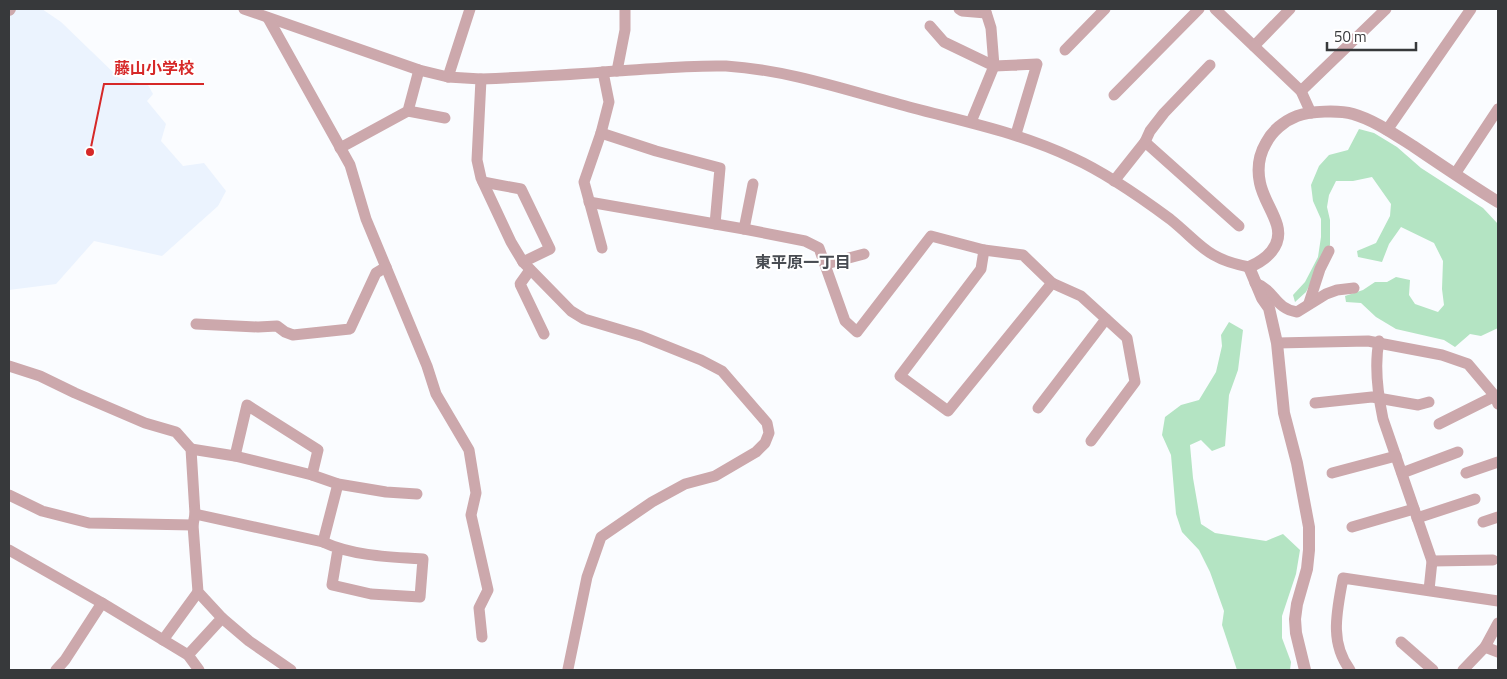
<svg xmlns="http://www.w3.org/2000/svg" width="1507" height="679" viewBox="0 0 1507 679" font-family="'Titillium Web','Noto Sans JP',sans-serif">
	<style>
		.built { fill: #ebf3fe }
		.green { fill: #b4e4c3 }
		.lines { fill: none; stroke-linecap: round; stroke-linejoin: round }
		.minor { stroke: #cca8ac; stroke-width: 11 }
		.tertiary { stroke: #cca8ac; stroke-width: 12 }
		.labels { text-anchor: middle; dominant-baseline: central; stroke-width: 4; stroke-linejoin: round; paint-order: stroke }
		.neighbourhood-label { font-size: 16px; font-weight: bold; fill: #484c52; stroke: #fff }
		.leader { fill: none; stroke: #d62828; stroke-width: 2 }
		.callout-dot { fill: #d62828; stroke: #fff; stroke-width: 2 }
		.callout-label { font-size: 16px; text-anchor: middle; font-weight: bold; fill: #d62828; stroke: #fff; stroke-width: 4; stroke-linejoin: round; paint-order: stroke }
	</style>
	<rect width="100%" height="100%" fill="#fafcff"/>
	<path class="built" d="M16,9h26l19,13 58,56 29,7 5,9 -6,7 19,23 -5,17 22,25 21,-3 22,28 -8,15 -56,50 -68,-15 -38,43 -47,6v-274z"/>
	<g class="green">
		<path d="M1359,129l15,4 23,14 24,21 62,40 15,16v104l-17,8 -11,-2 -15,13 -11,-7 -48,-11 -20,-12 -15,-14 -15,-1 -1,-6 18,-6 12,-8h12l9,-5 14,3 -1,15 6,9 23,8 6,-7 -2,-16 1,-28 -9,-18 -33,-16 -12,17 -7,18 -24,-5 -1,-6 19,-8 14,-27 1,-12 -19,-27 -19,4h-17l-7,14 -2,12 3,13v25l-24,47 -11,10 -2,-7 12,-13 13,-25 3,-20v-18l-8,-18 -2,-16 8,-19 10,-11 19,-5z"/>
		<path d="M1229,322l14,8 -5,40 -9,25 -4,51 -13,5 -11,-11 -11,5 3,33 8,46 14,9 51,8 17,-7 17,16 -4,24 -14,42v22l9,24 -1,8h-53l-15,-45 2,-14 -14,-39 -11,-22 -17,-18 -6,-18 -5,-59 -9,-20 3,-18 16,-12 18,-5 17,-28 6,-26 -1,-11z"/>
	</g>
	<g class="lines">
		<g class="minor">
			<path d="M244,9l175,61 29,7 33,2c45,-2 90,-4 135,-8 36,-2 73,-6 110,-5 64,4 126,26 187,42 57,15 107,25 160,50 31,14 70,41 97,61 31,25 36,40 79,48"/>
			<path d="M959,9l3,2 24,2"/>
			<path d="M985,9l6,19 3,38 43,-2 -21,70"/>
			<path d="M1215,9l86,82 10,22"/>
			<path d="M268,18l82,147 16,54 61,147 9,28 33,56 7,43 -5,22 17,75 -9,18 3,29"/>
			<path d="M930,26l14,16 50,24 -23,56"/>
			<path d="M1254,46l36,-37"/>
			<path d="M1065,50l40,-41"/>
			<path d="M617,71l8,-41v-21"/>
			<path d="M448,77l22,-68"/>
			<path d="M481,79l-4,81 4,18 30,64 12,20 48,49 13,8 57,17 60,24 21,11 45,52 2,10 -4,10 -9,9 -41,24 -30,8 -33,18 -51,35 -14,40 -19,92"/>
			<path d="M1301,91l85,-82"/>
			<path d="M1114,95l85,-86"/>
			<path d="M408,111l37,7"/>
			<path d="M1387,130l84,-121"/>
			<path d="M601,133l55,18 64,17 -5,56"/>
			<path d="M1145,142l94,84"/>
			<path d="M340,148l68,-37 11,-41"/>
			<path d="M1455,174l43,-65"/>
			<path d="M1114,181l31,-39 5,-11 14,-18 46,-48"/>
			<path d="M483,182l38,7 29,60 -27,13"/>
			<path d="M589,202l155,27 61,12 14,7 26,73 12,11 74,-96 53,14 -3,19 -81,107 48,35 104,-128 29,13 46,42 8,44 -44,59"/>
			<path d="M744,229l9,-45"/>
			<path d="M602,248l-18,-66 17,-49 8,-31 -6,-30"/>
			<path d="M984,250l39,5 29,28"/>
			<path d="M826,264l38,-10"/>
			<path d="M530,270l-10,14 24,50"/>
			<path d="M1255,283c21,8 19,25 42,29l29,-18 11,-4 17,-2"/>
			<path d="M1309,303l11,-34 9,-18"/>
			<path d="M196,324l62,3 19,-1 8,6 8,3 57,-6 26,-56 10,-6"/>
			<path d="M1379,341c-5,25 -1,54 4,78l49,142 -3,29"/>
			<path d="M1277,343l91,-2 74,14 26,9 27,32 3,8"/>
			<path d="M9,366l31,10 35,17 70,30 31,9 15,17 4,65 -2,11 5,67 24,26 -34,37"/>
			<path d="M1315,403l57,-6 46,8 11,-3"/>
			<path d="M1038,408l68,-89"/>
			<path d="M1439,424l56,-28"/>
			<path d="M191,449l44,7 77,19 26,9 48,8 31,2"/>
			<path d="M235,456l12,-51 71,45 -6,25"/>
			<path d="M1332,473l64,-17"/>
			<path d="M1402,473l56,-21"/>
			<path d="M1466,473l32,-11"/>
			<path d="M9,495l33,16 47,12 104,2"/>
			<path d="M195,514l128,28c30,14 67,15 100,17l-3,38 -49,-3 -39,-9 6,-36"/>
			<path d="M1417,518l58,-19"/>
			<path d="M1483,522l15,-5"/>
			<path d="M1352,527l62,-18"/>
			<path d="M323,542l15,-58"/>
			<path d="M9,550l93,53 86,52 11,15"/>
			<path d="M1432,561l61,-1"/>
			<path d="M222,618l27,23 42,29"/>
			<path d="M163,640l35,-48"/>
			<path d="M1401,642l32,28"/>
			<path d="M1485,647l13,5"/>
			<path d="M56,670l9,-10 37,-57"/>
			<path d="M1350,670c-21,-28 -13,-59 -7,-92l155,23"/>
			<path d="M1463,670l22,-23 13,-24"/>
		</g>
		<g class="tertiary">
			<path d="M9,10l1,-1"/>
			<path d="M1305,670l-9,-37 -1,-14 2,-15 10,-35 2,-19v-23l-12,-64 -13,-50 -7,-70 -8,-35 -7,-10 -13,-31c17,-7 34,-21 28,-42 -4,-14 -14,-27 -17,-42 -3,-14 -1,-28 6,-40 6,-12 18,-22 31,-27 13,-5 42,-6 56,-2 21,6 41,20 60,32 28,19 56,38 85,56"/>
		</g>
	</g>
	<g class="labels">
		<g class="neighbourhood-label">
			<text x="803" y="262">東平原一丁目</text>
		</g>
	</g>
	<path class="leader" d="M90 152L104 84H204"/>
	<circle class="callout-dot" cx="90" cy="152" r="5"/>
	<g class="callout-label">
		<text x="154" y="74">藤山小学校</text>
	</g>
	<rect width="1507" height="679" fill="none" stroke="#37393b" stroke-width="20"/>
	<path d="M1327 42v8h89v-8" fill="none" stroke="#37393b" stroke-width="2.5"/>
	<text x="1334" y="42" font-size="15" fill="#37393b" stroke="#ffffff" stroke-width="4" paint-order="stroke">50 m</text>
</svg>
